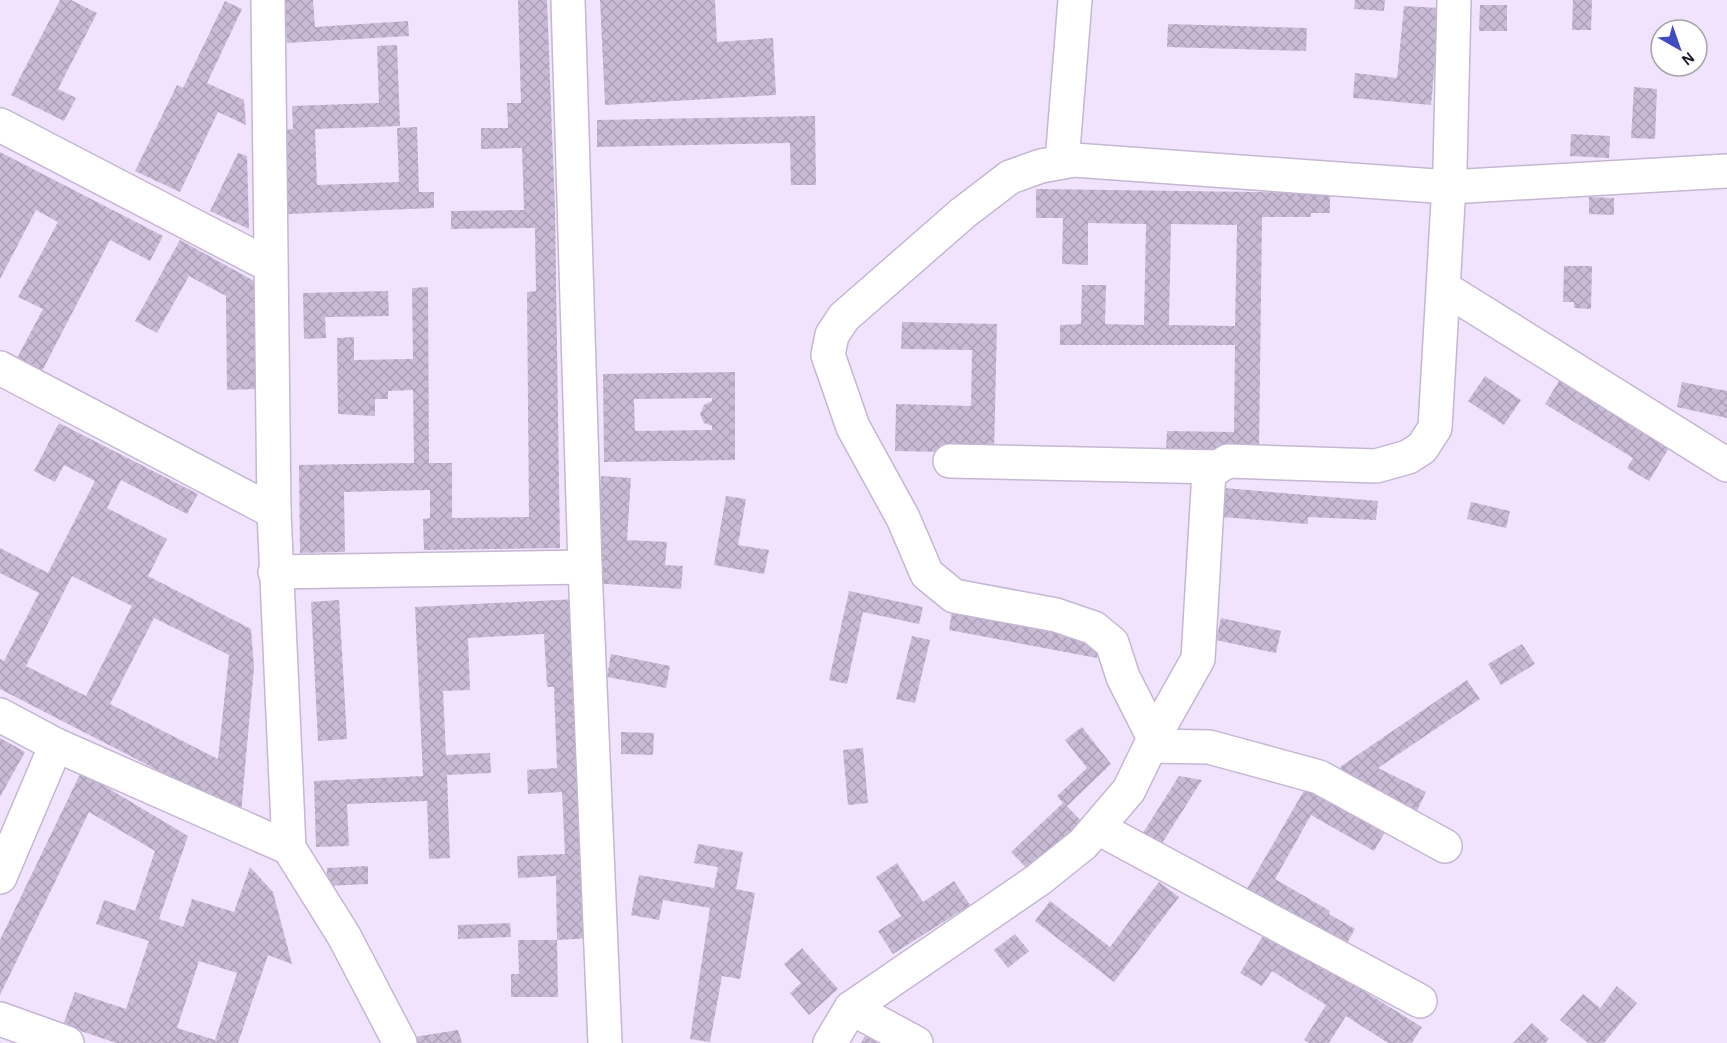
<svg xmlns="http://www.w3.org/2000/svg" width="1727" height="1043" viewBox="0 0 1727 1043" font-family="'Alegreya Sans',sans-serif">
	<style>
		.building { fill: url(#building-cross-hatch); fill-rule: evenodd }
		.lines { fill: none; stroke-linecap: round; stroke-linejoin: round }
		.minor-casing { stroke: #c5b7d2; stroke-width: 36 }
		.minor { stroke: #fff; stroke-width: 33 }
	</style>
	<defs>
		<pattern id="building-cross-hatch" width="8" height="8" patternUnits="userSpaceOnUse" patternTransform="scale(1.5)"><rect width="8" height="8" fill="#c9bbd6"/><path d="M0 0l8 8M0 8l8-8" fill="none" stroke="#aca0b7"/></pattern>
	</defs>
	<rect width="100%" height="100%" fill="#f1e2fe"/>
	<g class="building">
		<path d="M60,0h11l26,13 -39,76 18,9 -12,23 -53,-26z"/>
		<path d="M284,0h29l2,27 93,-6 1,15 -122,7z"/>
		<path d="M518,0h29l8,210 5,338 -136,2 -1,-31 7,-1v-28l-86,2 1,60 -45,1 -1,-88 115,-2 -1,-73 -25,1v8h-13v17l-37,-2 -1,-76 17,-1v23l59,-1 -1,-71 16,-1 1,176h23v55l77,-1 -2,-225 9,-1 -1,-63 -84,1v-18l73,-1 -2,-62 -41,1v-21h27l-1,-25h14z"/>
		<path d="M600,0h115l2,42 56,-4 3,57 -171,10z"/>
		<path d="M1355,0h30l-1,11 -30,-2z"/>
		<path d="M1573,0h19l-1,30h-19z"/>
		<path d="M225,1l17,8 -35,74 37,17 2,25 -28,-13 -38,80 -45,-21 42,-86 6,3z"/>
		<path d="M1480,5h27v26h-28z"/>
		<path d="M1404,6l36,2 -9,97 -78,-7 2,-25 42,5z"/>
		<path d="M1168,24l139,4 -1,23 -139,-4z"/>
		<path d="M397,45l3,81 -85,3 2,56 82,-3 -2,-54 20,-1 2,65h15v16l-146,6 -2,-84 7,-1 -1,-23 87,-3 -2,-57z"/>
		<path d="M1634,87l23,2 -2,50 -24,-1z"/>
		<path d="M815,116l1,69h-25l-1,-42 -193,4v-27z"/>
		<path d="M1571,134l39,2 -1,22 -39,-2z"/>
		<path d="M0,152l163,84 -13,25 -40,-21 -70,135 -25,-13 28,-53 -25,-12 40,-75 -22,-12 -36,69z"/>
		<path d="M238,153l9,3 2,73 -39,-18z"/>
		<path d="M1036,189l294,4v20h-19v4h-49l-3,233 -93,-1 1,-18 67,1 1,-87h-175v-20l21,-1 1,-39h24l-1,39 39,1 2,-101 -58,-1v42l-26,-1 1,-46h-27zM1171,224l66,1 -2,101 -66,-1z"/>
		<path d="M1589,197l25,1v17l-25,-1z"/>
		<path d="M180,240l76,42 1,107 -30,1 -1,-94 -37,-20 -32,57 -22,-12z"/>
		<path d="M1564,266h28l-1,43 -17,-1v-6h-11z"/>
		<path d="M388,291l1,25 -64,1 1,21 -22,1 -1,-46z"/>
		<path d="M902,322l95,2 -3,129 -99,-2 1,-47 75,2 1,-56 -71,-1z"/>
		<path d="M735,372v88l-131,2 -1,-88zM712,398v3l-8,4 -4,9 4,9 8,3v4l-77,1 -1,-32z"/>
		<path d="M1485,376l36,24 -17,25 -36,-24z"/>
		<path d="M1559,381l110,67 -20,33 -22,-13 6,-10 -88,-54z"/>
		<path d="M1682,382l45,9v27l-50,-11z"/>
		<path d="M59,423l139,71 -11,20 -66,-34 -14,28 60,31 -19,37 103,53 3,38 -13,146 -241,-124v-30l4,2 35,-68 -39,-20v-25l48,25 47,-92 -31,-16 -9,17 -21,-11zM72,576l60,30 -46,90 -60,-30zM154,618l75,37 -11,104 -108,-55z"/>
		<path d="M601,476l30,2 -4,62 40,2 -2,23 18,1 -2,23 -88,-6z"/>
		<path d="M1224,488l154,13 -2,19 -68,-3v7l-86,-7z"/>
		<path d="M726,496l20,3 -8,46 31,5 -5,24 -50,-9z"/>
		<path d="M1471,502l39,9 -4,17 -39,-9z"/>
		<path d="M849,591l74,16 -4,17 -56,-12 -16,72 -18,-4z"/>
		<path d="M578,599l14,339 -35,2 1,57h-47v-23h8l-1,-34h39l-1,-64 -38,2 -1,-22 48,-2 -3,-62 -34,2 -1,-24 30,-2 -3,-81h-7l-3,-53 -76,4 2,52 -27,1 3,64 44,-2 1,20 -44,2 3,83 -21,1 -2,-58 -80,3 2,42 -33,1 -2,-66 109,-5 -8,-169z"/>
		<path d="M339,600l8,139 -29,2 -7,-139z"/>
		<path d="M952,612l148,28 -3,18 -148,-28z"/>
		<path d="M1221,618l60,13 -5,22 -60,-13z"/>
		<path d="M912,636l18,4 -15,63 -19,-4z"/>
		<path d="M1522,644l13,20 -34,21 -13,-21z"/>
		<path d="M611,654l59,12 -4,22 -59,-11z"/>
		<path d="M1467,680l13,19 -102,69 48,24 -12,25 -62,-31 -12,-19z"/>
		<path d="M1082,727l29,37 -44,42 15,16 -52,50 -19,-20 52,-49 -6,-7 30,-28 -22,-28z"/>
		<path d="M621,732l33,1 -1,22 -32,-1z"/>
		<path d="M0,738l25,14 -25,45z"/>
		<path d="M863,748l5,55 -20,2 -5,-55z"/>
		<path d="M81,772l107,64 -29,83 24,8 9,-28 42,13 16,-45 23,25 19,72 -24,-9 -30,88h-122l-53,-18 12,-33 51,17 23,-68 -53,-17 8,-24 31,11 20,-60 -66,-39 -89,183v-55zM199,961l38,12 -22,67 -38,-12z"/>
		<path d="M1179,776l23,4 -43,68 -18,-12z"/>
		<path d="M1309,782l79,45 -14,24 -63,-36 -36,64 55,32 -1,3 26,15 -12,21 -99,-56z"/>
		<path d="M698,844l45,8 -7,37 19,4 -15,86 -18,-3 -12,66 -20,-3 20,-131 -47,-8 -4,20 -28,-5 8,-40 75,13 4,-21 -24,-4z"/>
		<path d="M897,863l26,39 31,-21 16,24 -77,49 -15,-23 23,-15 -25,-39z"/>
		<path d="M368,866v18l-41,2v-18z"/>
		<path d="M1159,882l20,15 -65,85 -79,-61 15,-20 60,46z"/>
		<path d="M510,923l1,14 -53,2v-14z"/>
		<path d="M1266,931l156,96 -10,16h-24l-42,-27 -17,27h-20l-5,-3 22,-35 -54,-34 -10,15 -22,-13z"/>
		<path d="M1015,934l14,17 -21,17 -14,-18z"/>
		<path d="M802,948l36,41 -29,26 -19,-22 11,-10 -17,-19z"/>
		<path d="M1617,986l20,17 -33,40h-16l-28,-23 23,-26 17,14z"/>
		<path d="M1532,1023l17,16 -4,4h-32z"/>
		<path d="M458,1030l4,13h-45l-3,-6z"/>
		<path d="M865,1036l13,7h-17z"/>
	</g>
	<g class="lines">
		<g class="minor-casing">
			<g id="minor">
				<path d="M268,0l6,512 15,336 55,88 56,107"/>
				<path d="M568,0l17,567 20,476"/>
				<path d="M0,125l271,141"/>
				<path d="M1062,162l13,-162"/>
				<path d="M1444,288l283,177"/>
				<path d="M0,368l274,144"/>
				<path d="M950,461l268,6"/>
				<path d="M275,572l310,-5"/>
				<path d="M0,715l56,30 233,103"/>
				<path d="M1154,738l-31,-61 -11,-34 -18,-15 -38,-13 -102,-19 -27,-22 -24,-56 -50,-91 -25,-72 4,-20 12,-18 119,-104 47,-36 31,-11 33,-6 375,27 278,-16"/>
				<path d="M1151,746l58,1 110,30 126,69"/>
				<path d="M1098,828l322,173"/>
				<path d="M0,877l56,-132"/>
				<path d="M851,1008l65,35"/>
				<path d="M0,1019l67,24"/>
				<path d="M830,1043l21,-35 187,-128 45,-36 46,-54 30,-62 39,-69 11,-187 19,-11 148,5 32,-9 14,-9 13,-20 15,-261 4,-167"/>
			</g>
		</g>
		<use href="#minor" class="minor"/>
	</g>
	<g transform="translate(1679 48) rotate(140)"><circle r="28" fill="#ffffff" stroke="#a5a2a6" stroke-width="1.5"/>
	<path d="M0-4.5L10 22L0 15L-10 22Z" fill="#3f4bbf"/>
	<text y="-9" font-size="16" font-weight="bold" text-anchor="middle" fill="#1d1721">N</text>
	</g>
</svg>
